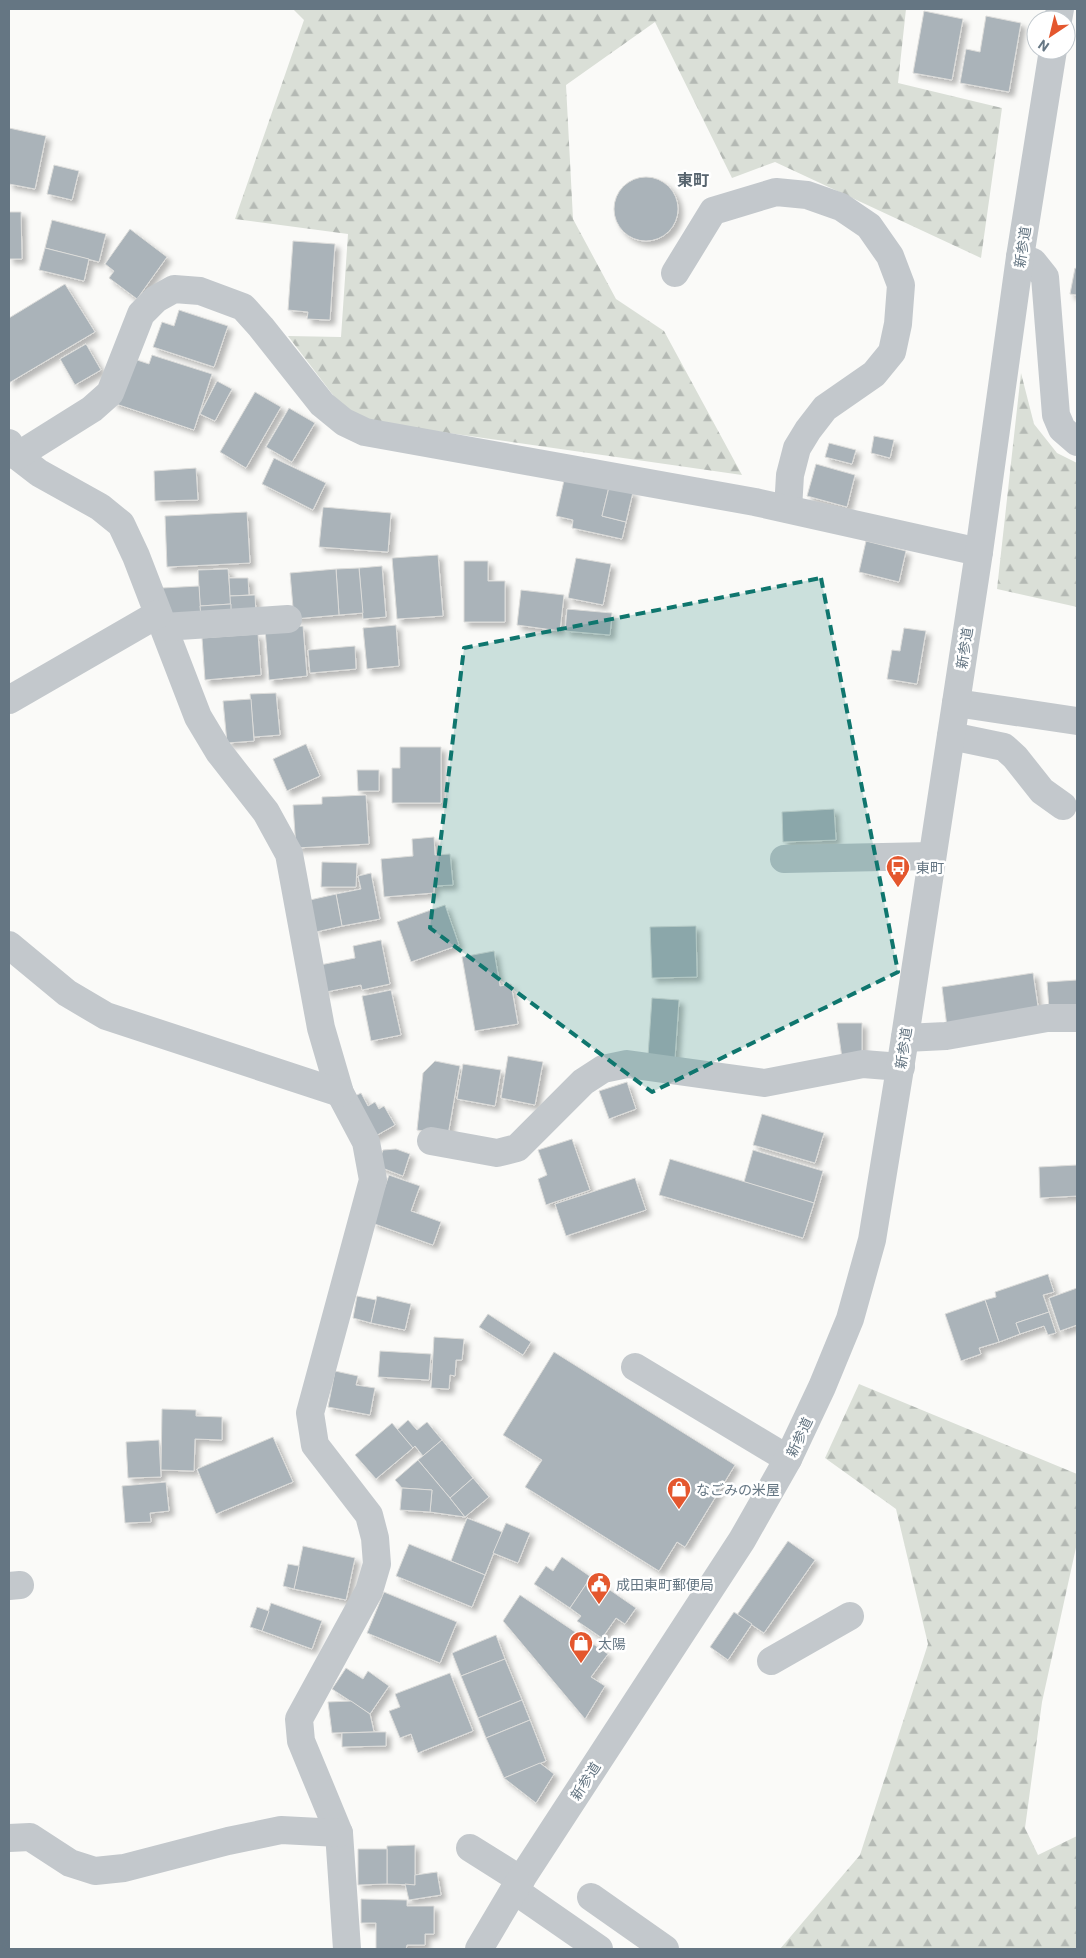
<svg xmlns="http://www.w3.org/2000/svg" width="1086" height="1958" viewBox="0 0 1086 1958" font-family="Barlow,'Noto Sans JP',sans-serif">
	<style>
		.forest { fill: url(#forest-firs) }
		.building { fill: #aab3b9; stroke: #dcdcda; filter: url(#shadow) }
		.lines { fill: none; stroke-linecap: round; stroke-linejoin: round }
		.minor { stroke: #c3c8cc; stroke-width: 28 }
		.marked { fill: #0f766e; fill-opacity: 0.2; stroke: #0f766e; stroke-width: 4; stroke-dasharray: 10 6; stroke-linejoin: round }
		.labels { text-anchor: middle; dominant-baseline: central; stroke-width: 5; stroke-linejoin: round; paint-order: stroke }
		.street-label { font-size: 14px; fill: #657683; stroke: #fff }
		.poi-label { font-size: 14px; fill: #657683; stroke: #fff; text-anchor: start }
		.quarter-label { font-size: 16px; font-weight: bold; fill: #57646e; stroke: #fff }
	</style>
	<defs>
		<pattern id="forest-firs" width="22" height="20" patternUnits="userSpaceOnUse" patternTransform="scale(1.25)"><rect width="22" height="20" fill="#dadfd7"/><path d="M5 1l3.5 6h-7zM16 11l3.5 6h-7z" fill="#b4b9b4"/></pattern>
		<filter id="shadow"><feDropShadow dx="4.5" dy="4.5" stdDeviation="2.5" flood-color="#0004"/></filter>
	</defs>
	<rect width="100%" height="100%" fill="#fafaf8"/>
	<g class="forest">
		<path d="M293,9h613l-8,74 104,25 -21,150 -206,-96 -43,16 -77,-156 -89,63 7,134 43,80 48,32 78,144 -378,-54 -28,-22 -48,-63 53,1 7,-103 -113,-15 69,-199z"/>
		<path d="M1021,373l13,51 23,29 20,10v144l-80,-18z"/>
		<path d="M859,1384l218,90v69l-35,159 -17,126 13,27 39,-19 -1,113h-296l80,-94 68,-211 -32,-135 -71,-51z"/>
	</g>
	<g class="building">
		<path d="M924,11l39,8 -11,61 -39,-7z"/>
		<path d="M986,16l35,7 -12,69 -49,-9 6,-34 14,3z"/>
		<path d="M9,128l37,8 -11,53 -26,-5z"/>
		<path d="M54,165l25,6 -7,29 -25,-6z"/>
		<circle cx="646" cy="209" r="32"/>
		<path d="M9,212h12l1,47h-13z"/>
		<path d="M52,220l54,14 -7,28 -54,-14z"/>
		<path d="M130,229l37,28 -30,42 -28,-21 5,-7 -9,-7z"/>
		<path d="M293,241l42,3 -5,76 -23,-1 1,-7 -20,-2z"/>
		<path d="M45,248l44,11 -5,22 -45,-11z"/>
		<path d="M1075,268l2,1v26l-7,-1z"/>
		<path d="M65,284l30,48 -86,51v-65z"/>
		<path d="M179,310l49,16 -14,41 -61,-20 9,-25 12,4z"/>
		<path d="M86,344l15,26 -26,15 -15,-26z"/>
		<path d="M152,355l60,19 -18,56 -81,-27 15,-46 21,7z"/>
		<path d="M217,381l15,8 -17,32 -15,-7z"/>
		<path d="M255,392l26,15 -35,61 -26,-16z"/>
		<path d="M289,408l26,15 -23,39 -26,-15z"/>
		<path d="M874,436l20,4 -4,18 -19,-5z"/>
		<path d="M829,443l27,7 -4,14 -27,-7z"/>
		<path d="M274,458l52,25 -13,27 -51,-26z"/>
		<path d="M816,464l39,11 -8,32 -40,-11z"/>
		<path d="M196,468l2,32 -43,1 -1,-30z"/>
		<path d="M565,476l44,11 -7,29 24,6 -4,17 -50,-11 1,-8 -17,-4z"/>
		<path d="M609,487l24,5 -7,30 -24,-6z"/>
		<path d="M323,507l68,6 -3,39 -69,-5z"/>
		<path d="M247,512l3,51 -83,4 -2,-51z"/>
		<path d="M866,541l40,10 -7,31 -40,-10z"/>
		<path d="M438,555l5,61 -46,3 -5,-61z"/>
		<path d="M576,558l35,6 -8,41 -35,-7z"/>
		<path d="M464,561h24v20h17v41h-41z"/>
		<path d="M382,566l4,51 -23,2 -4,-51z"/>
		<path d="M359,568l4,45 -24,2 -3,-46z"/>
		<path d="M228,569l3,35 -31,2 -2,-36z"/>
		<path d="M336,569l3,46 -45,4 -4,-46z"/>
		<path d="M229,578h19l1,17 -19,1z"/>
		<path d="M199,586l2,31 -37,2 -2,-31z"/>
		<path d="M521,590l43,5 -4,36 -43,-6z"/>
		<path d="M255,595l1,19 -25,1 -1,-19z"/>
		<path d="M231,604v11l-30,2 -1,-11z"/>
		<path d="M567,609l45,4 -2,22 -45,-4z"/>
		<path d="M396,625l3,41 -32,3 -4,-41z"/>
		<path d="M303,626l4,50 -38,4 -4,-51z"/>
		<path d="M904,628l22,3 -9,53 -30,-5 5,-29 8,1z"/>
		<path d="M258,634l3,41 -56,5 -3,-42z"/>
		<path d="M355,646l1,23 -46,4 -2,-23z"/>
		<path d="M276,693l4,42 -26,2 -4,-43z"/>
		<path d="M251,699l3,42 -27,2 -4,-42z"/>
		<path d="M306,744l14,32 -33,15 -14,-32z"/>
		<path d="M400,747h41v56h-49v-35h8z"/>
		<path d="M357,770h22v21h-21z"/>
		<path d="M366,795l3,49 -73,4 -3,-43 29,-1v-7z"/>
		<path d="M834,809l2,31 -53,2 -1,-30z"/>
		<path d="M434,837l1,18 15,-1 3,31 -19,1v7l-50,4 -3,-38 32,-3 -1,-17z"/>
		<path d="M322,862l35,1 -1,24h-35z"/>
		<path d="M371,873l9,46 -38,7 -6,-32 25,-5 -3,-13z"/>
		<path d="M336,894l6,32 -26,6 -6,-32z"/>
		<path d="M445,905l14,40 -48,17 -14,-40z"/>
		<path d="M696,926l1,51 -45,1 -2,-51z"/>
		<path d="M381,940l9,44 -28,6 -1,-5 -35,7 -6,-27 35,-7 -2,-12z"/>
		<path d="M494,951l6,35 11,-2 7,40 -43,7 -13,-74z"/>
		<path d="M1033,973l6,40 -92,14 -5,-40z"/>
		<path d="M1077,980v27l-28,2 -2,-27z"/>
		<path d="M391,990l10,45 -30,6 -9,-45z"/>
		<path d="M652,998l27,2 -4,58 -27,-2z"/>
		<path d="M837,1023h25v30l-20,5z"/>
		<path d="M508,1056l35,6 -8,43 -34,-7z"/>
		<path d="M435,1061l25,5 -12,69 -31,-5 6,-57z"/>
		<path d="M463,1064l38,6 -6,36 -38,-7z"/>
		<path d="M627,1082l9,27 -27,10 -10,-28z"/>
		<path d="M361,1093l7,13 7,-4 4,7 5,-3 11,19 -23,13 -21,-40z"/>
		<path d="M762,1114l62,19 -9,30 -62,-18z"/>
		<path d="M572,1139l18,51 -44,15 -8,-26 9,-4 -9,-25z"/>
		<path d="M396,1149l14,5 -7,22 -26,-10 6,-16z"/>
		<path d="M753,1150l70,21 -9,32 -70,-21z"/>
		<path d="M670,1159l144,44 -11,35 -144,-43z"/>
		<path d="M1077,1165v31l-37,2 -1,-31z"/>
		<path d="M389,1175l31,11 -9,25 30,11 -8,23 -61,-22z"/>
		<path d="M635,1178l11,32 -80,26 -11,-32z"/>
		<path d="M1048,1274l6,18 -11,3 6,17 -33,11 4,11 -21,8 -14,-42 11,-3 -1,-5z"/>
		<path d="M1077,1288v37l-17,6 -11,-33z"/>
		<path d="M357,1296l19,4 -5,23 -18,-5z"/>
		<path d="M377,1296l34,8 -6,26 -34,-7z"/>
		<path d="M985,1300l14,42 -20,6 2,6 -20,7 -16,-47z"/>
		<path d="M1049,1312l7,21 -8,2 -4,-9 -24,8 -4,-11z"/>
		<path d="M488,1314l43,28 -8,13 -44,-28z"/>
		<path d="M434,1337l30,2 -2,21h-6l-1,16 -5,-1 -1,14 -18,-1z"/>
		<path d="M380,1351l51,3 -2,26 -51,-3z"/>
		<path d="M554,1352l181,113 -50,82 -8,-5 -18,29 -134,-84 17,-27 -39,-25z"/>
		<path d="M335,1371l23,5 -2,9 19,3 -5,27 -42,-8z"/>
		<path d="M162,1409l34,1v6l26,1v23l-27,-1 -1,32 -33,-1z"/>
		<path d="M408,1420l9,10 10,-8 15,18 -19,16 -8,-10 -2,2 -16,-18z"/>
		<path d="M392,1423l21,25 -37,31 -21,-24z"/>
		<path d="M273,1437l20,45 -77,32 -19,-45z"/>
		<path d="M159,1440l2,37 -33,1 -2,-36z"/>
		<path d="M442,1440l31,38 -23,20 -32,-38z"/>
		<path d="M418,1460l32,38 15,19 -35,-5 2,-22 -30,-2 -7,-8z"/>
		<path d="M473,1478l16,19 -24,20 -15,-19z"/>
		<path d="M166,1482l3,29 -19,2 1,9 -26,1 -3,-37z"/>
		<path d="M402,1488l30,2 -2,22 -30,-2z"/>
		<path d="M467,1518l35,14 -17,43 -34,-14z"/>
		<path d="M506,1523l24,10 -12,30 -25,-10z"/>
		<path d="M788,1541l27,19 -51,73 -27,-18z"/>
		<path d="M409,1544l76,31 -13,32 -76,-31z"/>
		<path d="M303,1546l52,12 -9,42 -52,-11z"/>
		<path d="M562,1557l29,20 -21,31 -36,-24 12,-18 7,5z"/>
		<path d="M288,1564l11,2 -5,23 -11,-3z"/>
		<path d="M591,1577l45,31 -11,16 -9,-6 -14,20 -25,-17 4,-5 -11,-8z"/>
		<path d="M384,1592l73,30 -17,41 -73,-30z"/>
		<path d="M520,1595l88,59 -17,23 14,9 -20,33 -82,-98z"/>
		<path d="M271,1603l51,18 -10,28 -50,-18z"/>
		<path d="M257,1607l12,4 -7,20 -12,-4z"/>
		<path d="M734,1612l18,12 -24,36 -18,-13z"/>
		<path d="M496,1635l9,24 -44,17 -9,-23z"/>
		<path d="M505,1659l17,41 -44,18 -17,-42z"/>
		<path d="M346,1668l17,11 5,-8 21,15 -19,28 -38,-25z"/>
		<path d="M450,1673l23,58 -55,22 -7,-19 -11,4 -11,-27 11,-4 -5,-13z"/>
		<path d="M522,1700l8,20 -44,18 -8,-20z"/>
		<path d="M351,1701l19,13 4,18 -42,1 -4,-31z"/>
		<path d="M530,1720l16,41 -42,17 -18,-40z"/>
		<path d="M374,1732h12v14l-44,1v-14z"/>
		<path d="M540,1763l14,11 -18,29 -32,-25z"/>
		<path d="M415,1845v40l-28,-1v-38z"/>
		<path d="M358,1849h29v35l-29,1z"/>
		<path d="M437,1872l4,23 -32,5 -4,-16 10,1v-10z"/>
		<path d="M361,1899l46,1v6h27v28h-9v11h-18l-1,4h-30v-26h-15z"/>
	</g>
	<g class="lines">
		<g class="minor">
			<path d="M1058,20l2,-11"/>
			<path d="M1020,257l13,5 12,15 11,138 6,14 15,13"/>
			<path d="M675,273l38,-62 63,-19 31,3 34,12 28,19 21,30 11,29 -3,39 -6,28 -18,22 -49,34 -17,22 -11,18 -7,27 -2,34"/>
			<path d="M9,443l8,13 22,17 61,34 21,17 15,32 62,161 21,35 47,60 23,42 32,174 19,65 26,49 7,38 -63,233 5,32 54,70 6,23 2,26 -8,27 -70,128 2,22 38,92 8,116"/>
			<path d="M17,456l75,-47 18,-16 31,-79 15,-15 18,-10 26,2 43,16 18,20 61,77 22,18 21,10 390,70 224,50"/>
			<path d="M164,627l124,-8"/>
			<path d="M9,700l149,-86"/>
			<path d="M956,703l121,18"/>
			<path d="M951,736l53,11 11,10 27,34 21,15"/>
			<path d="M784,859l148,-3"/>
			<path d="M9,945l58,48 39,23 234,77"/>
			<path d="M905,1038l41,-2 101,-18h30"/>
			<path d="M431,1141l66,12 20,-5 66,-66 20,-13 24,-5 137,19 99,-19 38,3"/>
			<path d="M635,1367l153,92"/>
			<path d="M9,1586l11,-1"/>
			<path d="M771,1661l79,-45"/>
			<path d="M9,1838l21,-1 40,26 25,8 29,-3 104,-27 53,-11 58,3"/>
			<path d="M470,1848l51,32"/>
			<path d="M514,1890l85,59"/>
			<path d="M591,1897l74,52"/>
			<path d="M479,1949l35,-59 228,-350 46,-81 34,-72 28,-68 22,-79 31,-190 76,-498 41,-295 33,-207"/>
		</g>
	</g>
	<path class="marked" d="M821,578l77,394 -246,120 -222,-164 34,-280z"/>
	<defs>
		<g id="bus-pin" transform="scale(1.25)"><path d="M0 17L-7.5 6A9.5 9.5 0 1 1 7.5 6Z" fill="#e4572e" stroke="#fff"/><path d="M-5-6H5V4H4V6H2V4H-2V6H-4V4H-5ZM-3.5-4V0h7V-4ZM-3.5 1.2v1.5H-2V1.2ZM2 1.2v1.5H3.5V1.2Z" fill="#fff"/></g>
		<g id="shop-pin" transform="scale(1.25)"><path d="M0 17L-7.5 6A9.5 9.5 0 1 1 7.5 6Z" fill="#e4572e" stroke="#fff"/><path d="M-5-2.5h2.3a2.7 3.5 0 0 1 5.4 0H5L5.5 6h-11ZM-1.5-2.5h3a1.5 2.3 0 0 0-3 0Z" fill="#fff"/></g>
		<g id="civic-pin" transform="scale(1.25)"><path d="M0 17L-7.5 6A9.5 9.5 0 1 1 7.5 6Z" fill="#e4572e" stroke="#fff"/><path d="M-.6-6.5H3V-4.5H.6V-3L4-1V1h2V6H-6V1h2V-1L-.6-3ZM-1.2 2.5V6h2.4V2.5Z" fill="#fff"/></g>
	</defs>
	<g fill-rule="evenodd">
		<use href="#bus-pin" x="898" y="867"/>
		<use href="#shop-pin" x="679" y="1489"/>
		<use href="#civic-pin" x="599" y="1584"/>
		<use href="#shop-pin" x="581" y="1643"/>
	</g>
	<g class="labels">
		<g class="street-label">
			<text transform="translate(1022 247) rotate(-81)">新参道</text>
			<text transform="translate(964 648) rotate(-81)">新参道</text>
			<text transform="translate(903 1048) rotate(-81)">新参道</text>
			<text transform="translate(799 1437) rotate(-65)">新参道</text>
			<text transform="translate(585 1781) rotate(-57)">新参道</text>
		</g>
		<g class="poi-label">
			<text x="916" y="867">東町</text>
			<text x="696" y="1489">なごみの米屋</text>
			<text x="616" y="1584">成田東町郵便局</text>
			<text x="598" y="1643">太陽</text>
		</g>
		<g class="quarter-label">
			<text x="693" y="179">東町</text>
		</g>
	</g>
	<rect width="1086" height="1958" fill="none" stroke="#657683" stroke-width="20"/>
	<g transform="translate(1051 35) rotate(215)"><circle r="24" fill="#ffffff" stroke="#c1c8cd"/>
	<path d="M0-4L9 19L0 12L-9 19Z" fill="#e4572e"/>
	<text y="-8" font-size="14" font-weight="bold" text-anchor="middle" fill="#657683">N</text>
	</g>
</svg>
